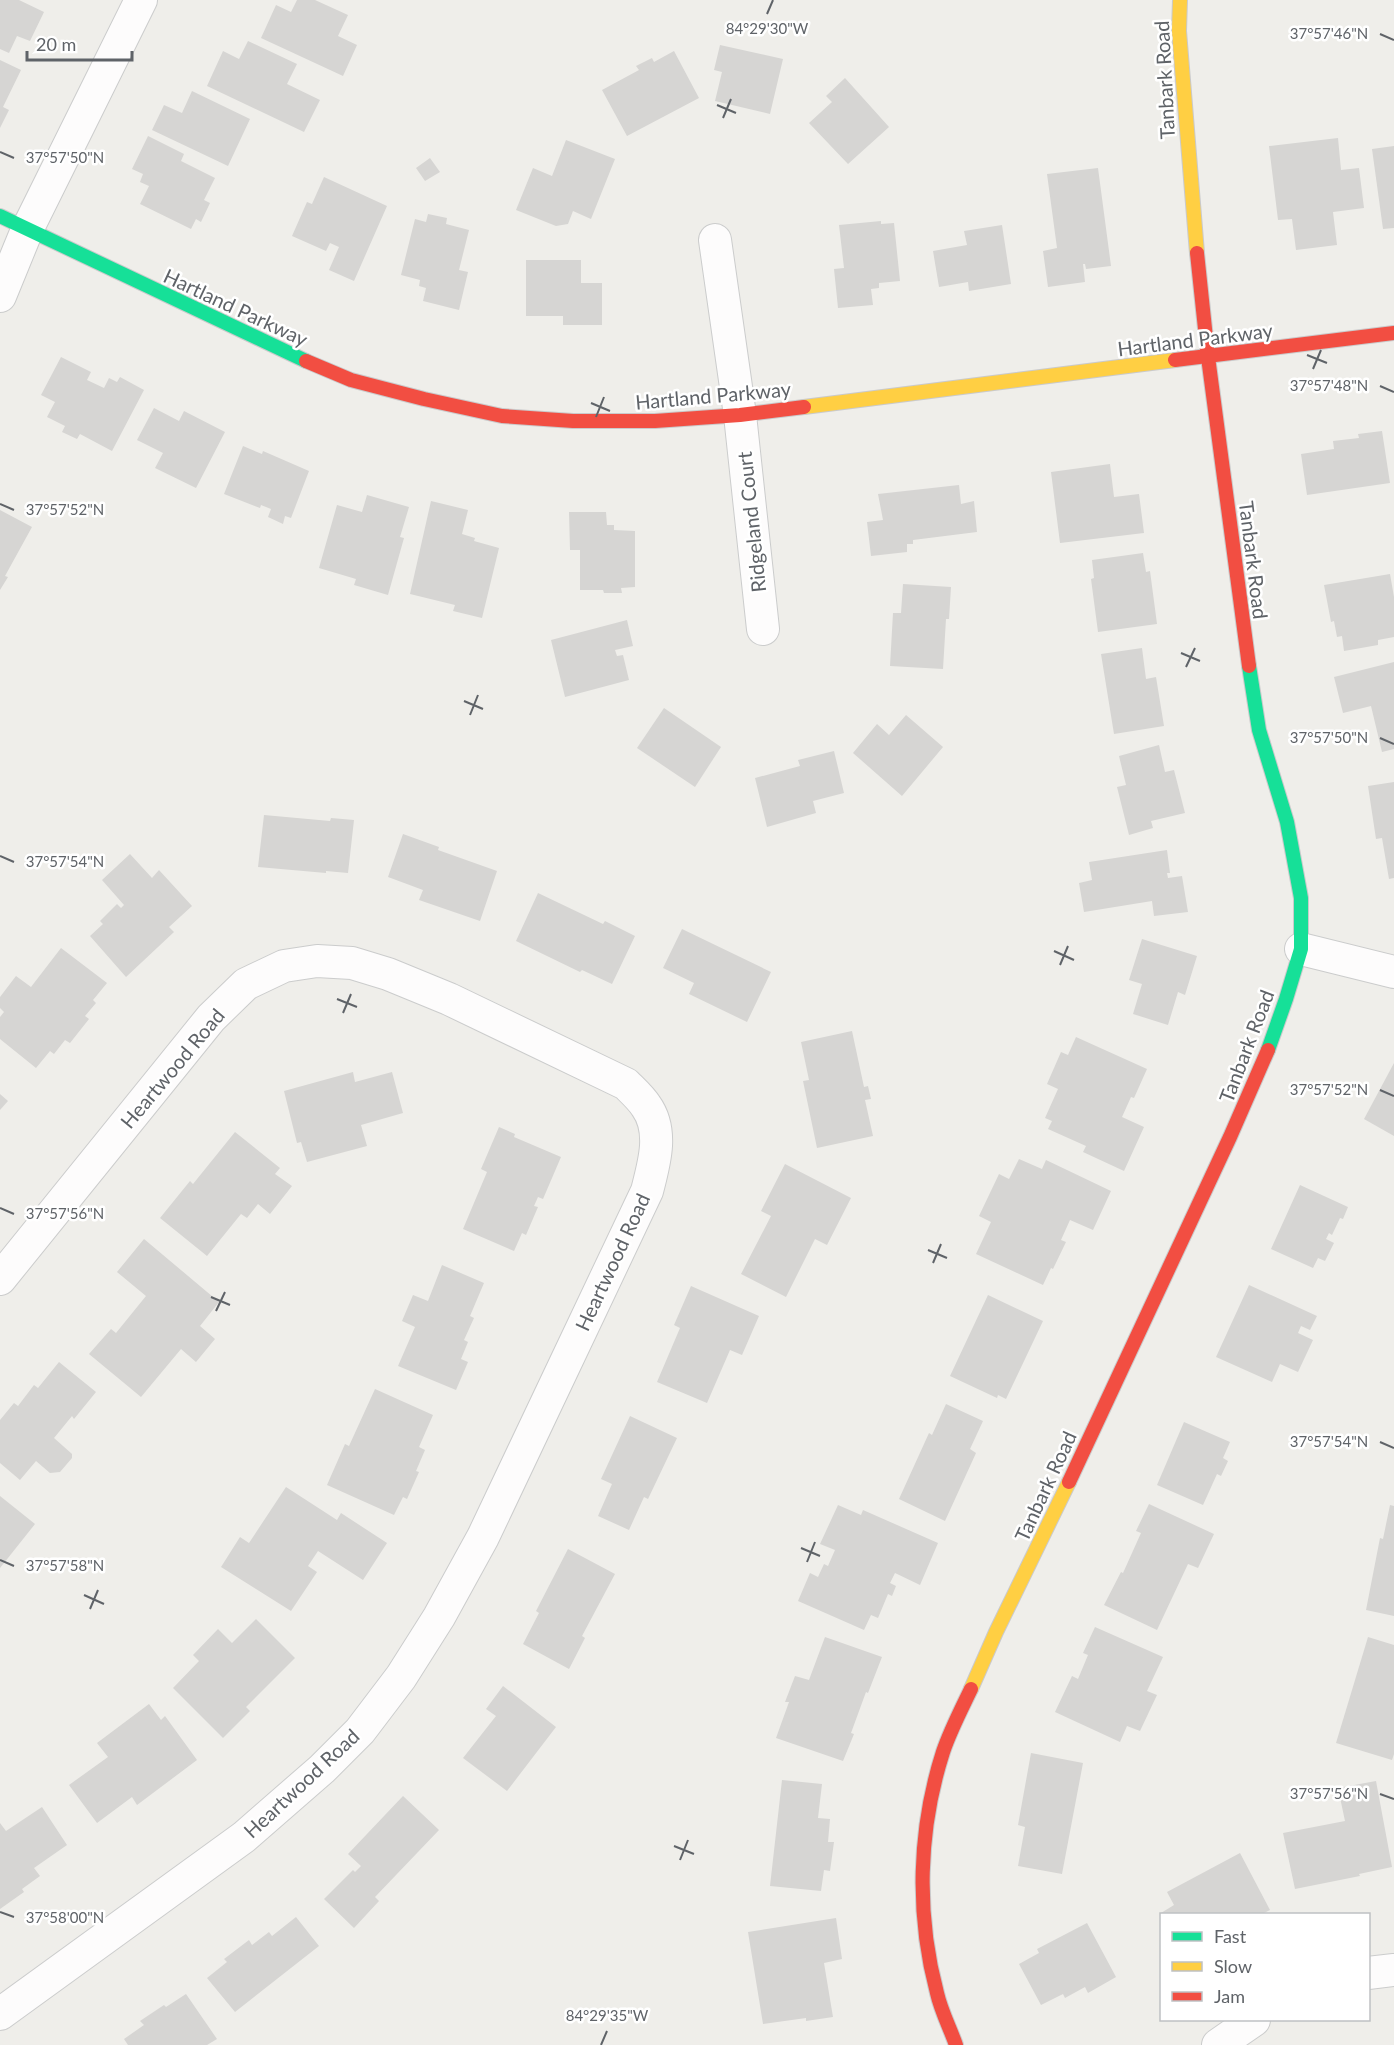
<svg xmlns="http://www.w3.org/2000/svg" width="1394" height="2045" viewBox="0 0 1394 2045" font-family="Lato,sans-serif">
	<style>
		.building { fill: #d6d5d3 }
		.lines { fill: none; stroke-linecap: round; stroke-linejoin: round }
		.street-casing { stroke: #cbcccc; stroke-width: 34 }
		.fast-casing { stroke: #cacacb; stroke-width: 16 }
		.slow-casing { stroke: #cacacb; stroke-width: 16 }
		.jam-casing { stroke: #cacacb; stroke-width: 16 }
		.street { stroke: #fdfcfc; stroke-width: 32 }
		.fast { stroke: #16e098; stroke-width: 14 }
		.slow { stroke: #ffcf43; stroke-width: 14 }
		.jam { stroke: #f24e42; stroke-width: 14 }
		.ticks { fill: none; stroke: #5f6368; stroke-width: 2 }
		.labels { text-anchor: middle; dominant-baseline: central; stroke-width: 5; stroke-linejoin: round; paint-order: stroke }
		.street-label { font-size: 20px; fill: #5f6368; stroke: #fff }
		.ticks-label { font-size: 15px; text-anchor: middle; fill: #5f6368; stroke: #fff; stroke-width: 5; stroke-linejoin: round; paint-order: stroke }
	</style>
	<rect width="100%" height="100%" fill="#efeeea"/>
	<g class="building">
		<path d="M0,0h19l25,12 -14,29 -13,-5 -8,17 -9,-4z"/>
		<path d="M297,0h18l33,15 -10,21 19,9 -14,31 -82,-38 15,-33 15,7z"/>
		<path d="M248,41l49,23 -10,20 33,16 -16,32 -97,-46 16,-35 16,8z"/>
		<path d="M720,45l63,14 -13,55 -55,-13 7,-29 -8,-2z"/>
		<path d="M674,51l25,47 -72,38 -25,-46 37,-20 -3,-4 16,-8 2,4z"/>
		<path d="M0,60l21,10 -18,37 6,3 -9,18z"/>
		<path d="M845,78l44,49 -41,37 -39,-41 23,-21 -6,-6z"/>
		<path d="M192,91l58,28 -22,47 -76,-36 12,-25 18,8z"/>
		<path d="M148,136l36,18 -3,7 34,17 -11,22 6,3 -9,19 -5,-3 -5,10 -51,-25 9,-18 -9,-4 3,-8 -11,-5z"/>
		<path d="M1338,138l3,32 18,-2 5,40 -31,4 4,33 -41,5 -4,-31 -14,1 -9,-74z"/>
		<path d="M566,140l49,19 -24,60 -18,-8 -5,13 -12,2 -40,-16 17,-42 19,8z"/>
		<path d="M1394,146v82l-11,1 -11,-80z"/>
		<path d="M430,158l10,14 -15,9 -9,-13z"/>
		<path d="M1098,168l13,98 -25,3 -1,-5h-2l2,18 -37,5 -5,-36 14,-3 -10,-74z"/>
		<path d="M324,177l63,29 -33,75 -25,-11 10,-23 -9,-4 -4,8 -34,-15 15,-34 5,2z"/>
		<path d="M428,214l19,4 -1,6 23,6 -10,40 9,2 -9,38 -36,-9 3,-13 -7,-2 1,-6 -19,-5 14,-56 11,3z"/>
		<path d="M881,221v3l13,-1 6,58 -21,2v5l-8,1 2,16 -35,3 -4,-39 10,-1 -5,-43z"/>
		<path d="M1002,225l9,59 -42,7 -1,-9 -29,5 -6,-36 34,-6 -3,-14z"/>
		<path d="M526,260h55v23h21v42h-39v-9h-37z"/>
		<path d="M61,357l30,15 -4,8 17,8 5,-10 8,4 3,-5 24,13 -32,61 -32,-17 -3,5 -15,-7 3,-6 -18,-9 8,-15 -14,-7z"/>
		<path d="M154,408l25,13 5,-10 41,21 -29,56 -41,-20 8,-15 -26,-13z"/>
		<path d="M1382,431l8,52 -83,12 -6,-41 33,-5 -1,-8 26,-3 -1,-4z"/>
		<path d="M243,446l19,8 1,-3 46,20 -18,47 -6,-2 -2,8 -15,-7 3,-8 -10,-4 -1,3 -36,-14z"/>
		<path d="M1110,464l4,33 25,-3 5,39 -84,10 -9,-71z"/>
		<path d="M959,485l2,19 13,-3 3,31 -64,8v4h-6v8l-36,4 -4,-34 16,-2 -5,-26z"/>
		<path d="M367,495l42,12 -9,30 4,1 -16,57 -34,-10 2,-6 -37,-11 18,-63 25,7z"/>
		<path d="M431,501l37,9 -6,24 13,4 -1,3 25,7 -17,70 -29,-7 2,-6 -45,-11z"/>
		<path d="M0,510l32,17 -27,49 3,1 -8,13z"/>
		<path d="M569,512h37l1,13h7v5l21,1v56l-14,1 1,5h-18l-1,-3h-23v-40h-10z"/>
		<path d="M1143,553l3,19 4,-1 7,53 -59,8 -7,-53 3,-1 -2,-18z"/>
		<path d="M1390,574l4,23v40l-16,3v5l-34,6 -2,-15 -5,1 -3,-16 -3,1 -7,-37z"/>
		<path d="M903,584l48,3 -2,32h-3l-3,50 -53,-3 3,-53h8z"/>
		<path d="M627,620l6,26 -18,4 2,6 6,-1 6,25 -64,17 -14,-57z"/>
		<path d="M1142,648l4,31 10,-2 8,49 -50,8 -13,-80z"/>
		<path d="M1394,662v87l-12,3 -11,-46 -28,7 -9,-36z"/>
		<path d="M664,708l57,39 -26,40 -58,-39z"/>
		<path d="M906,715l37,32 -41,49 -49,-43 24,-29 12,11z"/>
		<path d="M1159,745l6,27 9,-2 11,43 -34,8 2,7 -24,7 -12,-48 9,-2 -7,-29z"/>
		<path d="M834,751l10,42 -31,8 3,12 -49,14 -12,-49 45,-12 -2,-6z"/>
		<path d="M1394,782v96l-5,1 -7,-41 -6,1 -8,-53z"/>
		<path d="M264,815l66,6 1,-3 23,2 -6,53 -22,-2v2l-68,-6z"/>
		<path d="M403,834l36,13 -1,3 59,21 -17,50 -61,-21 4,-10 -35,-13z"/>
		<path d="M1167,850l3,23h-3l1,5 14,-2 6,36 -34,4 -2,-15 -68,11 -5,-29 13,-3 -3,-18z"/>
		<path d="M130,854l22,24 7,-8 33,36 -23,21 5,5 -48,45 -36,-41 13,-12 -3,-3 17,-17 4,4 3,-3 -22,-25z"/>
		<path d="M538,893l65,31 2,-3 30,15 -23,48 -30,-14 -2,2 -64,-31z"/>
		<path d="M682,929l89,43 -24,50 -58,-28 5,-11 -31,-15z"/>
		<path d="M1142,939l55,17 -12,39 -7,-3 -10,33 -35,-11 9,-30 -13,-4z"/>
		<path d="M61,948l46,35 -14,17 3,3 -11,13 4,3 -19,24 -5,-3 -11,14 -4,-3 -14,17 -36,-29v-22l4,-5 -4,-4v-11l16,-21 15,11z"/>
		<path d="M852,1031l12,56 4,-1 3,13 -6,1 8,36 -56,12 -14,-67 6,-1 -8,-38z"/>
		<path d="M1076,1037l71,32 -13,29 -3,-1 -9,20 22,10 -20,44 -41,-19 3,-6 -38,-17 4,-8 -7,-3 13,-29 -11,-5 14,-32 7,3z"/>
		<path d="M1394,1063v73l-30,-17z"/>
		<path d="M353,1072l2,10 37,-10 11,41 -42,12 6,21 -60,16 -6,-20 -4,1 -13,-52z"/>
		<path d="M0,1094l8,7 -8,9z"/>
		<path d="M499,1127l16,7 -1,3 47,20 -18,42 -5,-2 -4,9 4,1 -12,28 -4,-2 -8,18 -51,-22 24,-57 -6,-3z"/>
		<path d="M235,1132l45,36 -5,6 17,12 -22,28 -12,-10 -11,14 -6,-4 -34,42 -47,-38 30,-37 3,3z"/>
		<path d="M1019,1159l23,10 4,-9 65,31 -18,39 -23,-10 -9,20 5,2 -13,27 -2,-1 -8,17 -67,-31 15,-32 -12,-6 20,-42 10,5z"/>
		<path d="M785,1164l66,34 -24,47 -12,-6 -29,58 -45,-23 30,-58 -10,-5z"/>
		<path d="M1300,1185l48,22 -5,12 -3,-1 -8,17 -3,-2 -3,6 8,4 -9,18 -7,-3 -5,10 -42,-19z"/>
		<path d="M144,1239l75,63 -19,24 15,13 -19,23 -15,-13 -40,48 -52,-43 22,-25 5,4 30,-37 -29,-24z"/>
		<path d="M442,1265l42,18 -14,33 4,2 -10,22 4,2 -7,17 7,3 -12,28 -58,-24 17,-39 -13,-6 11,-26 15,6z"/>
		<path d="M1249,1285l68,31 -7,14 -9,-4 -3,7 15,7 -15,32 -18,-8 -8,18 -56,-25z"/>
		<path d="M691,1286l68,30 -17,39 -12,-5 -23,53 -50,-21 23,-54 -6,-3z"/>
		<path d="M988,1295l55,26 -37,78 -8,-4 -1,3 -47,-22z"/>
		<path d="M59,1362l37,30 -22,27 -2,-3 -18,22 18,16v4l-12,14 -10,1 -14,-12 -16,19 -20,-17v-43l14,-17 4,3 16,-21 4,3z"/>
		<path d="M375,1389l58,26 -14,32 6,3 -9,21 3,1 -12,27 -4,-2 -9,18 -67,-30 18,-41 4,2z"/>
		<path d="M946,1404l37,17 -13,28 6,4 -31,68 -46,-22 30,-66 3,2z"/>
		<path d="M630,1416l47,22 -29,61 -4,-2 -15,33 -31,-14 14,-32 -11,-5z"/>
		<path d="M1184,1422l46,20 -7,16 5,3 -7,15 -4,-2 -14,31 -46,-20z"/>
		<path d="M286,1487l51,33 4,-7 46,30 -24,37 -45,-29 -10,15 9,6 -26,39 -70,-44 19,-30 9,6z"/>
		<path d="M0,1496l35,28 -35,44z"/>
		<path d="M1149,1504l65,30 -16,34 -10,-4 -31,66 -53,-25 17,-33 2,1 18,-40 -5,-2z"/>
		<path d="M838,1505l23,10 2,-5 75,33 -18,42 -25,-12 -5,10 6,3 -4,10 -4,-2 -10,24 -7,-3 -7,15 -66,-29 12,-28 8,4 6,-13 4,2 7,-16 -15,-6z"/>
		<path d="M1390,1505l4,1v110l-28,-6 14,-72 3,1z"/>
		<path d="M568,1549l47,25 -33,62 3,2 -16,31 -46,-25 16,-31 -3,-2z"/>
		<path d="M256,1619l39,39 -49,49 4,4 -27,27 -50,-50 26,-27 -6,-6 25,-26 14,14z"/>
		<path d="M1095,1627l68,30 -16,34 10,4 -17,36 -13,-5 -7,16 -65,-30 17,-36 6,3 10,-24 -5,-2z"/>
		<path d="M825,1637l57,20 -14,36 -2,-1 -15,41 3,1 -11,27 -67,-23 13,-36h-4l10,-26 14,4z"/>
		<path d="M1368,1637l26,8v109l-2,6 -56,-17z"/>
		<path d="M503,1686l53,41 -49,64 -44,-33 33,-42 -10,-7z"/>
		<path d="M149,1704l12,16 4,-4 32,44 -60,45 -5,-8 -35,26 -28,-38 39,-28 -11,-14z"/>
		<path d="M1031,1753l52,10 -21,111 -44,-8 7,-39 -7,-2z"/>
		<path d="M782,1780l40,4 -4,34 12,1 -2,23h6l-4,29 -6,-1 -3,21 -51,-5z"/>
		<path d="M1376,1781l16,86 -33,7 1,2 -65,13 -12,-56 62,-12 -7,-33z"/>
		<path d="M403,1796l36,34 -64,67 4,4 -25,27 -30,-29 29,-29 2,2 6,-6 -13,-12z"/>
		<path d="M42,1807l25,38 -33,23 6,8 -18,13 2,3 -24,17v-86l6,8z"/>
		<path d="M1240,1853l30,57 -8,4h-100l-1,-1 13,-8 -7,-13z"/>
		<path d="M296,1917l23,29 -84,66 -28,-34 20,-16 -3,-3 25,-19 3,5 17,-13 3,4z"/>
		<path d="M836,1918l6,41 -18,4 9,54 -27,4v-3l-43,6 -15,-92z"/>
		<path d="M1087,1923l29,54 -28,16 -3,-6 -20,11 -2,-4 -22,11 -22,-41 20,-11 -2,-4z"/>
		<path d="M186,1994l31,45 -10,6h-79l-4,-6 20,-14 -4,-4 24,-16 2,2z"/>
	</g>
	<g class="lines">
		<g class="street-casing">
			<g id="street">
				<path d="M715,240l25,175 23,214"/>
				<path d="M0,296l27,-66 114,-230"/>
				<path d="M1301,949l93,23"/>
				<path d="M0,1279l211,-261 35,-34 38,-18 33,-5 35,2 36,11 61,25 177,85c7,7 15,14 20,22 18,25 8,58 1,85l-164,346 -44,80 -38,60 -41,54 -38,38 -78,68 -244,177"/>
				<path d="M1368,1973l26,-3"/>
				<path d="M1218,2045l36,-25"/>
			</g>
		</g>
		<g class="fast-casing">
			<g id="fast">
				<path d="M0,216l306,145"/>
				<path d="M1249,666l10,64 28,92 14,76v51l-15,50 -18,51"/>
			</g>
		</g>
		<g class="slow-casing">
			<g id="slow">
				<path d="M1180,0l-1,31 18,222"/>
				<path d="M804,407l371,-47"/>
				<path d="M971,1689l25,-57 73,-150"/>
			</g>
		</g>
		<g class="jam-casing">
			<g id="jam">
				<path d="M1197,253l11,104 41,309"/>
				<path d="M1175,360l219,-27"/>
				<path d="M306,361l45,19 73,19 78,17 71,5h82l85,-6 64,-8"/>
				<path d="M1069,1482l161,-345 38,-87"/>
				<path d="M956,2045c-6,-17 -15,-34 -19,-52 -21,-79 -19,-163 6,-241 7,-21 18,-42 28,-63"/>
			</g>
		</g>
		<use href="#street" class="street"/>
		<use href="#fast" class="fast"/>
		<use href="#slow" class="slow"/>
		<use href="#jam" class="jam"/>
	</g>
	<path class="ticks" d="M767,14l6,-14M1380,34l14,6M717,105l19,8M723,118l8,-19M0,152l14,6M1307,355l20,8M1313,369l8,-19M1380,386l14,6M591,403l19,8M596,417l8,-20M0,504l14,6M1181,653l19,8M1186,667l9,-19M464,701l19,8M470,715l8,-20M1380,738l14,6M0,856l14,6M1054,951l20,9M1060,965l8,-19M337,999l20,8M343,1013l8,-19M1380,1090l14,6M0,1208l14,6M928,1250l19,8M933,1263l8,-19M211,1297l19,8M216,1311l9,-19M1380,1442l14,6M801,1548l19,8M0,1560l14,6M807,1562l8,-20M84,1595l20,9M90,1609l8,-19M1380,1794l14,5M674,1846l20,8M680,1860l8,-20M0,1912l14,5M601,2045l6,-14"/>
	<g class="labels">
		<g class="street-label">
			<text transform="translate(1164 80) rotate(-93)">Tanbark Road</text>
			<text transform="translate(236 307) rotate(25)">Hartland Parkway</text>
			<text transform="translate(1195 339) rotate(-7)">Hartland Parkway</text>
			<text transform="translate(713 395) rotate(-5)">Hartland Parkway</text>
			<text transform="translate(751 522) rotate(-96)">Ridgeland Court</text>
			<text transform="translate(1254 560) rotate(83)">Tanbark Road</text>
			<text transform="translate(1246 1046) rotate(-69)">Tanbark Road</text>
			<text transform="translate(172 1068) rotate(-50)">Heartwood Road</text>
			<text transform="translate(612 1262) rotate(-65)">Heartwood Road</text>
			<text transform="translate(1045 1486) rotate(-65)">Tanbark Road</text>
			<text transform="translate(301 1783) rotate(-43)">Heartwood Road</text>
		</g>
	</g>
	<g class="ticks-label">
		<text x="767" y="34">84°29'30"W</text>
		<text x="1329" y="39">37°57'46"N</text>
		<text x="65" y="163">37°57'50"N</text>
		<text x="1329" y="391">37°57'48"N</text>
		<text x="65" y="515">37°57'52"N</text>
		<text x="1329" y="743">37°57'50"N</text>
		<text x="65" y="867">37°57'54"N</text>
		<text x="1329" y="1095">37°57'52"N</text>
		<text x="65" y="1219">37°57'56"N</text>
		<text x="1329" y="1447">37°57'54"N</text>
		<text x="65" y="1571">37°57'58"N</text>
		<text x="1329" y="1799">37°57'56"N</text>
		<text x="65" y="1923">37°58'00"N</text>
		<text x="607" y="2021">84°29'35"W</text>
	</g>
	<rect x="1160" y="1913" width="210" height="108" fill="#ffffff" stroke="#bfc1c3" stroke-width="1.5"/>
	<rect x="1172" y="1932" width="30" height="9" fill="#16e098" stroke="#bfc1c3" stroke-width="1.5"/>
	<text x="1214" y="1943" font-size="18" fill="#5f6368">Fast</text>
	<rect x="1172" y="1962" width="30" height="9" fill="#ffcf43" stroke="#bfc1c3" stroke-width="1.5"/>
	<text x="1214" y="1973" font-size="18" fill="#5f6368">Slow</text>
	<rect x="1172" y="1992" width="30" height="9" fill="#f24e42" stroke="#bfc1c3" stroke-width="1.5"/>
	<text x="1214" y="2003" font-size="18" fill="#5f6368">Jam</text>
	<path d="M27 51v9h105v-9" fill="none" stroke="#5f6368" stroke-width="3"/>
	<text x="36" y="51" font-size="18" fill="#5f6368" stroke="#ffffff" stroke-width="4.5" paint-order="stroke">20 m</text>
</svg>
